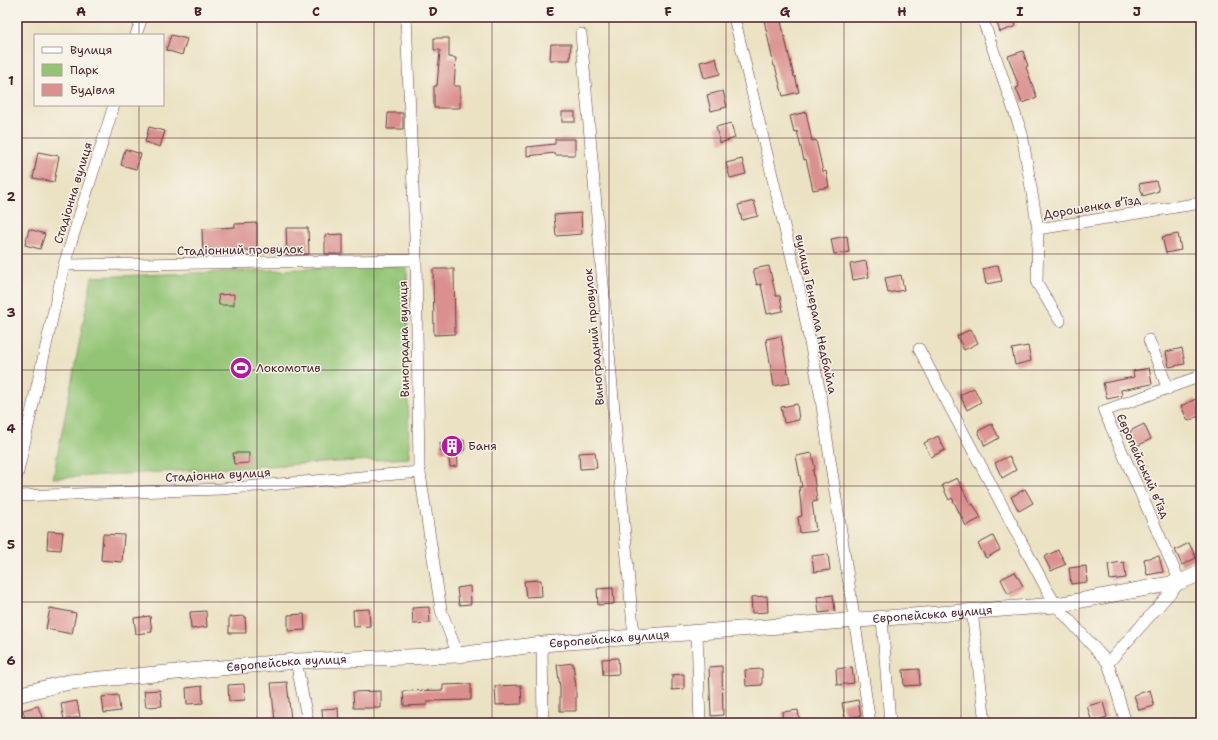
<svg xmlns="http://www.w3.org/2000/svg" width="1218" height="740" viewBox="0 0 1218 740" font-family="'Shantell Sans',sans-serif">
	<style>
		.green { fill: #93c474; stroke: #6e7250 }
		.building { fill: #da908e }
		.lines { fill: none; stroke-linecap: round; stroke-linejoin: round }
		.street-casing { stroke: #623c42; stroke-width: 12 }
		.secondary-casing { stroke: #623c42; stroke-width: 16 }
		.street { stroke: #fff; stroke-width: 11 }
		.secondary { stroke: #fff; stroke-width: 15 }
		.grid { fill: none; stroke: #4a1f2b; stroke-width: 1; stroke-opacity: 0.55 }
		.labels { text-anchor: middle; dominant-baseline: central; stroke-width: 3; stroke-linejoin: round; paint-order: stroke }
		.street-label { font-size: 12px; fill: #4a1f2b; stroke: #f7f3e8 }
		.poi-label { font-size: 12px; fill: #4a1f2b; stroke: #f7f3e8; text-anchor: start }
		.neatline { fill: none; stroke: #4a1f2b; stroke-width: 1.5 }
		.grid-label { font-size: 13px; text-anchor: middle; font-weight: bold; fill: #4a1f2b }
	</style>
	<rect width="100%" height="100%" fill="#f7f3e8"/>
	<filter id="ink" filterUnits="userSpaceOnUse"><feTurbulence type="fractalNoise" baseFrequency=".025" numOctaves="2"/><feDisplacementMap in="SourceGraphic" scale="8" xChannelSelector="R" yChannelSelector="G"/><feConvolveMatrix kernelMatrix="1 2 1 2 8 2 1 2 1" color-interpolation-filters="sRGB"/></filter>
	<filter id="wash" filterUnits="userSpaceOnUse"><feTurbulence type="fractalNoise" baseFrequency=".012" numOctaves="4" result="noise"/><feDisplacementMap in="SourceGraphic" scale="16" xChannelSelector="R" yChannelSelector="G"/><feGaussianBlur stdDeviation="0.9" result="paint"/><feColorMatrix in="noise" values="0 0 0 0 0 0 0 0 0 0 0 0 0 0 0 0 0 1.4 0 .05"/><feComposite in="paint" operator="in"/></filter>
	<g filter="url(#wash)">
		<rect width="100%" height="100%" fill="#ebe2c3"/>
		<path class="green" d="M407,265l2,193 -356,20 39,-201z"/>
		<g id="blocks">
			<g class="building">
				<path d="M775,17h5l14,60 1,-1 4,16 -16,4 -8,-30h-1l-10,-46z"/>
				<path d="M995,17h17l4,9 -16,6z"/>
				<path d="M171,35l16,4 -5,16 -16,-5z"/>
				<path d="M434,38h15v19l7,1 -2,28h6v22h-26v-22h3l3,-36h-6z"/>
				<path d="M551,44h20l-1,16h-20z"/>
				<path d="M1023,51l5,15 -2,1 11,31 -15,5 -6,-15 3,-1 -11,-31z"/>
				<path d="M716,58l4,16 -16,4 -4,-16z"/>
				<path d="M723,91l4,16 -16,4 -4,-16z"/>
				<rect x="562" y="112" width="13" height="10"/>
				<path d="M806,112l6,29 4,-1 7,32 3,-1 3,16 -16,3 -7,-31 -2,1 -7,-29 -3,1 -4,-16z"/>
				<path d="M388,113h15v16h-16z"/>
				<path d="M731,123l4,15 -15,5 -4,-16z"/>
				<path d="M149,127l16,4 -5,16 -15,-5z"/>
				<path d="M555,139h20v16h-20v-2l-28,3v-9l28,-3z"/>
				<path d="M125,149l16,5 -5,15 -15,-4z"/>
				<path d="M38,152l21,4 -5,26 -21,-4z"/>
				<path d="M742,159l4,15 -16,4 -4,-15z"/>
				<path d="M1156,181l3,10 -16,5 -4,-12z"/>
				<path d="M754,201l4,15 -16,4 -4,-15z"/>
				<path d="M581,213l1,21 -26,2 -2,-21z"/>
				<path d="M257,223v27l-33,1v3l-21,1 -1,-26 33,-2v-3z"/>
				<path d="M286,228h22l1,26 -22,1z"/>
				<path d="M29,229l16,5 -5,15 -15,-4z"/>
				<path d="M343,234v20h-18v-19z"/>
				<path d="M1178,234l3,16 -15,3 -4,-16z"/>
				<path d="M847,236l2,16 -15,2 -3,-15z"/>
				<path d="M866,261l3,16 -16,3 -3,-16z"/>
				<path d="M998,265l4,16 -16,3 -3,-15z"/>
				<path d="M769,266l7,30h4l3,15 -16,3 -6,-30 -4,1 -4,-16z"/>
				<path d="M433,269h21l1,65 -21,1z"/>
				<path d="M901,275l3,15 -16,3 -3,-15z"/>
				<path d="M234,294v11h-15l-1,-10z"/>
				<path d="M971,329l7,14 -14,7 -7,-14z"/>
				<path d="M781,336l9,47 -16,3 -8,-47z"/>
				<path d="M1028,346l3,15 -16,4 -3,-16z"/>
				<path d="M1182,348l3,16 -16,3 -3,-15z"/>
				<path d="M1149,368l3,16 -31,6 1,6 -15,3 -4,-16 31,-6 -1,-6z"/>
				<path d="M974,388l7,14 -14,8 -7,-15z"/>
				<path d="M1196,399l5,12v4l-13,6 -7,-15z"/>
				<path d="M797,404l2,16 -15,3 -3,-16z"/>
				<path d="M992,424l7,14 -14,8 -7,-15z"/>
				<path d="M1144,424l7,15 -14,7 -7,-15z"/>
				<path d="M938,436l7,14 -14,7 -7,-14z"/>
				<path d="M464,440l1,10 -8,1 1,15 -8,1 -2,-16 -7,1 -1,-9z"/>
				<path d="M595,452l2,16 -17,1 -1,-16z"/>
				<path d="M233,453h16v10l-15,1z"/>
				<path d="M812,453l3,16 -2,1 4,31 -5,1 4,29 -16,2 -2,-16 4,-1 -3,-29h3l-6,-31z"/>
				<path d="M1009,456l7,14 -14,8 -7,-15z"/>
				<path d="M957,478l14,27 2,-1 8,14 -15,8 -14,-28 -3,2 -7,-15z"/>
				<path d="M1025,489l8,14 -14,8 -8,-14z"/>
				<path d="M48,531l15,1 -2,18 -14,-1z"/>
				<path d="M103,534l21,1 -2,27 -21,-2z"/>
				<path d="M993,536l7,14 -14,8 -8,-14z"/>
				<path d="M1189,543l7,15 -14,7 -7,-15z"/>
				<path d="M1058,550l8,14 -15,7 -7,-14z"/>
				<path d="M828,554l2,16 -16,2 -2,-16z"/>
				<path d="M1159,556l4,16 -16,3 -3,-16z"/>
				<path d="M1124,562l2,16 -16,2 -2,-16z"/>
				<path d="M1086,566l1,16 -16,2 -2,-16z"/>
				<path d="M1015,572l8,14 -15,8 -7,-15z"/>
				<path d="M541,580l1,16 -16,1 -2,-16z"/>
				<path d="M470,586l1,18 -12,1 -2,-17z"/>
				<path d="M613,588l1,16 -16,1 -1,-16z"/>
				<path d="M833,595l2,16 -16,2 -2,-16z"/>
				<path d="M767,596l1,16 -16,1 -1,-16z"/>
				<path d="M429,607l1,16 -17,1 -1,-16z"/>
				<path d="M50,608l26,5 -4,21 -26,-5z"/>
				<path d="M369,609l1,17 -16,1 -1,-17z"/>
				<path d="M206,611l1,16 -16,2 -1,-17z"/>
				<path d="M304,614l1,16 -17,1v-16z"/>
				<path d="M150,616l2,16 -16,2 -2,-16z"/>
				<path d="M245,616l1,17h-17v-16z"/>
				<path d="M618,658l1,16 -16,1 -1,-16z"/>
				<path d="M573,663l3,24v24h-16v-23l-3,-23z"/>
				<path d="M722,666l1,49 -12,1 -2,-49z"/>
				<path d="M852,667l2,16 -17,2 -1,-16z"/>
				<path d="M762,669v16l-16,1 -1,-16z"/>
				<path d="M919,669l1,16 -16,1 -1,-16z"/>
				<path d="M684,674v15l-12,1v-15z"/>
				<path d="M287,682l4,38 -16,2 -4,-39z"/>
				<path d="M244,684l1,16 -16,1 -1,-16z"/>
				<path d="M471,684v16l-44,1v4l-23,1 -1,-15 40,-1v-5z"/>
				<path d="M521,685l1,19 -26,1 -1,-19z"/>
				<path d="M202,686l1,17 -16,1 -1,-16z"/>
				<path d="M160,690l2,16 -16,1 -2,-16z"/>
				<path d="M1150,690l4,16 -15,4 -5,-15z"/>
				<path d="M381,691v17h-27l-1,-16z"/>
				<path d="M118,695l2,16 -16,2 -2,-16z"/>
				<path d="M858,700l3,16 -16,2 -3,-15z"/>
				<path d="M77,701l3,16 -16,3 -3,-16z"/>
				<path d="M1103,702l4,15 -15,5 -5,-16z"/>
				<path d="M38,706l5,15 -7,2h-10l-3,-13z"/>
				<path d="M338,708l1,15h-16l-1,-14z"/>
				<path d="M798,710l2,13h-17l-1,-11z"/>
			</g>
		</g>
	</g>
	<g filter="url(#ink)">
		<use href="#blocks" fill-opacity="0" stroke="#623c42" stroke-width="1"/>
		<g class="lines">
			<g class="street-casing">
				<g id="street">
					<path d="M406,17l10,243 3,207 22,143 17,45"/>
					<path d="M734,17l66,275 20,101 50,330"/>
					<path d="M982,17l40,117 16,95"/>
					<path d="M581,34l53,604"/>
					<path d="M136,35l6,-18"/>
					<path d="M64,265l352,-5"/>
					<path d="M1060,321l-23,-38 1,-54 163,-26"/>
					<path d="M1149,340l19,49"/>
					<path d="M919,349l127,239 10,17 52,58 18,60"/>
					<path d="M17,476l47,-211 50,-160"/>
					<path d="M17,496l204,-7 199,-17"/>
					<path d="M972,611l13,112"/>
					<path d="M882,618l8,105"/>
					<path d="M697,633l3,90"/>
					<path d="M542,644l1,79"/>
					<path d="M296,661l12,62"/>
					<path d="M1108,663l72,-81 -76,-171 97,-35"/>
				</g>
			</g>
			<g class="secondary-casing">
				<g id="secondary">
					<path id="s1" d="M17,695l52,-13 227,-21 162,-6 84,-11 514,-39 124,-23 21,-9"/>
				</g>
			</g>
			<use href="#street" class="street"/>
			<use href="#secondary" class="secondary"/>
		</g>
	</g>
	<path class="grid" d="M139,17v18M257,17v706M374,17v706M492,17v706M609,17v706M726,17v706M844,17v706M961,17v706M1079,17v706M139,105v618M17,138h1184M17,254h1184M17,370h1184M17,486h1184M17,602h1184"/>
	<defs>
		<g id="stadium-disc" transform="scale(1.15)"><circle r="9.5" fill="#b5179e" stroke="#f7f3e8"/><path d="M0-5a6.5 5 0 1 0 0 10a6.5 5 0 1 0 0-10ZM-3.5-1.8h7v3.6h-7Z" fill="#fff"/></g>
		<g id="building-disc" transform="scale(1.15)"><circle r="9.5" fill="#b5179e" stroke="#f7f3e8"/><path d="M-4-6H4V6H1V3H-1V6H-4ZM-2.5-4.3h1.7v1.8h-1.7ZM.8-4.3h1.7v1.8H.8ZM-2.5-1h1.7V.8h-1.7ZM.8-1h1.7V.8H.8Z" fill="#fff"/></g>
	</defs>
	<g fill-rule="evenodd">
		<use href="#stadium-disc" x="241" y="368"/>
		<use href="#building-disc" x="452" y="446"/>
	</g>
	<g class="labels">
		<g class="street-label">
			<text transform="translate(73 193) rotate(-73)">Стадіонна вулиця</text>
			<text transform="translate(1092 207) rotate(-9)">Дорошенка в’їзд</text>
			<text transform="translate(240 250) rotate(-1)">Стадіонний провулок</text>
			<text transform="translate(816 314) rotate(78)">вулиця Генерала Недбайла</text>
			<text transform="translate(594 337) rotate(-95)">Виноградний провулок</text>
			<text transform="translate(404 339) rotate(-91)">Виноградна вулиця</text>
			<text transform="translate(1143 466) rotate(66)">Європейський в’їзд</text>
			<text transform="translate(218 475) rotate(-3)">Стадіонна вулиця</text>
			<text stroke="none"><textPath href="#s1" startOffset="920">Європейська вулиця</textPath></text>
			<text stroke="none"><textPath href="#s1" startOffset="596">Європейська вулиця</textPath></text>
			<text stroke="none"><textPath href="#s1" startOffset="272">Європейська вулиця</textPath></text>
		</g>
		<g class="poi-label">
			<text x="256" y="368">Локомотив</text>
			<text x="468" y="446">Баня</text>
		</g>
	</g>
	<rect width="1218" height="740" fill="none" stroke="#f7f3e8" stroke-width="44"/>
	<rect x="34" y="34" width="130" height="72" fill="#f7f3e8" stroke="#b29e9c"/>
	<rect x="42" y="47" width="20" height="6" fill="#ffffff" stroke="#b29e9c"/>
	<text x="70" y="54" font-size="12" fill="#4a1f2b">Вулиця</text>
	<rect x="42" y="64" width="20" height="12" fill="#93c474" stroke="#b29e9c"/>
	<text x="70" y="74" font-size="12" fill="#4a1f2b">Парк</text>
	<rect x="42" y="84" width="20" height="12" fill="#da908e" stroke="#b29e9c"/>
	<text x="70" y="94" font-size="12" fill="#4a1f2b">Будівля</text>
	<rect x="22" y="22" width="1174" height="696" class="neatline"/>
	<g class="grid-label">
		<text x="81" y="16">A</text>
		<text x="198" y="16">B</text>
		<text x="316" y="16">C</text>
		<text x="433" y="16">D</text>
		<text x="550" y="16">E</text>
		<text x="668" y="16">F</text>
		<text x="785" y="16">G</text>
		<text x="902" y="16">H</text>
		<text x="1020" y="16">I</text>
		<text x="1137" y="16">J</text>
		<text x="11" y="85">1</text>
		<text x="11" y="201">2</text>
		<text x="11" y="317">3</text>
		<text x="11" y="433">4</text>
		<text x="11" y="549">5</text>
		<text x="11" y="665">6</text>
	</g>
</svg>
